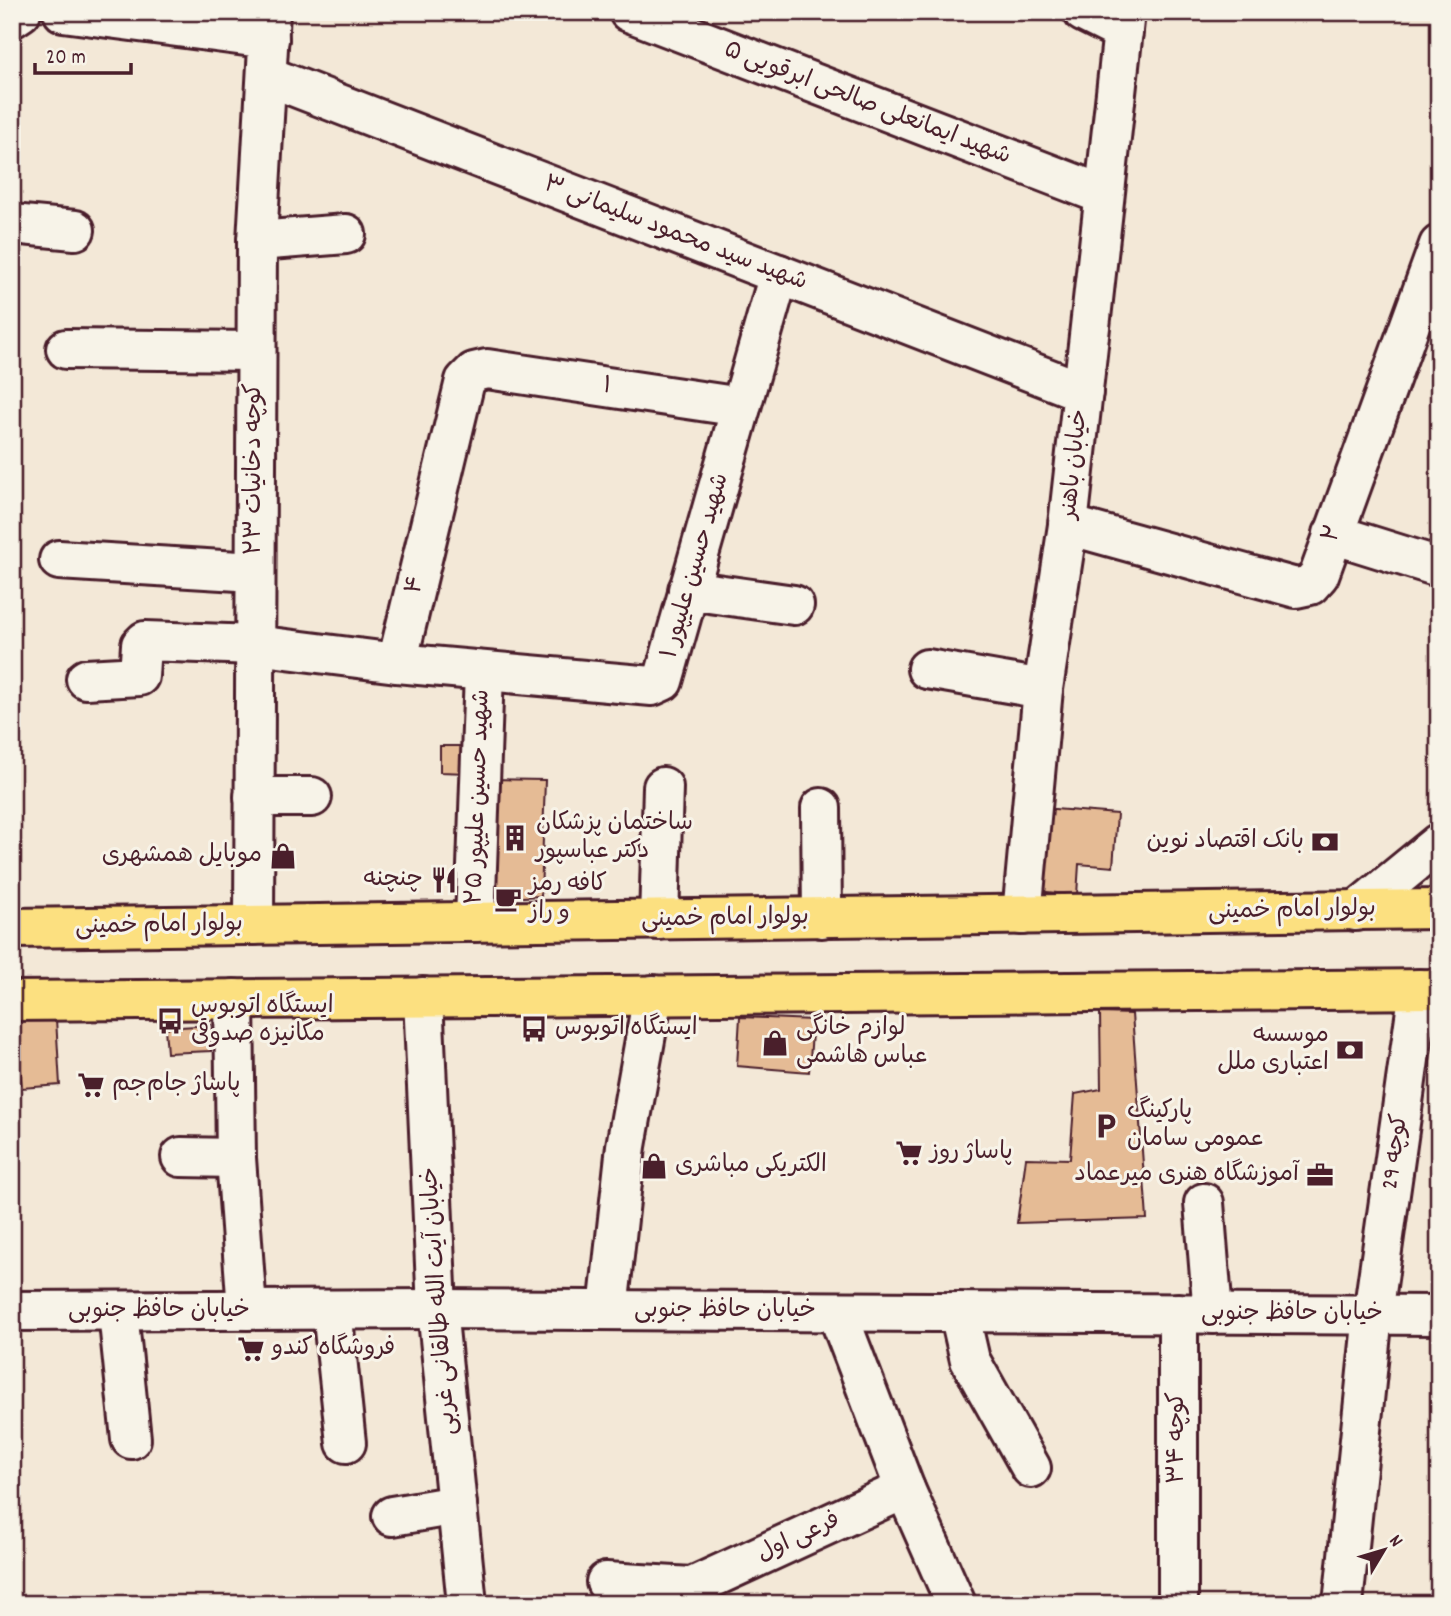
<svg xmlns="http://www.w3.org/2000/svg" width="1451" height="1616" viewBox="0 0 1451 1616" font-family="Dekko,'Playpen Sans Arabic',sans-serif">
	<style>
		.building { fill: #e5bb95; stroke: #4a1f2b; stroke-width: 2 }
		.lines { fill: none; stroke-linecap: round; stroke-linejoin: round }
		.minor-casing { stroke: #4a1f2b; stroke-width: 44 }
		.major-casing { stroke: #4a1f2b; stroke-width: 44 }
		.minor { stroke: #f7f3e8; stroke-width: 38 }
		.major { stroke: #fce080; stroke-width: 38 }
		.labels { text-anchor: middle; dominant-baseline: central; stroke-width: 6; stroke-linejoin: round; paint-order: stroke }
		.street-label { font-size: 24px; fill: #4a1f2b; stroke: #f7f3e8 }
		.poi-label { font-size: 24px; fill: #4a1f2b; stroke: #f7f3e8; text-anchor: start }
	</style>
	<rect width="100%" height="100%" fill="#f3e8d7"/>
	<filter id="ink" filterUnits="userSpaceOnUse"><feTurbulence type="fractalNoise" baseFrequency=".0143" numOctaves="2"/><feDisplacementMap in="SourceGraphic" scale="14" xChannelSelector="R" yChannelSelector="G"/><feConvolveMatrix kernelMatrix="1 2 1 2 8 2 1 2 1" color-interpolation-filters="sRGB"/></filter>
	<g filter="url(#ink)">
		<g class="building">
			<path d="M440,746h28v27l-28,-1z"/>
			<path d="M490,779l55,1 -4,116 -57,3z"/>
			<path d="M1042,808l75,6 -4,53 -34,-3 -2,31 -40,-4z"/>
			<path d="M1100,1013l32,1 15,205 -130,4 9,-65 44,1 5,-65 26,-5z"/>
			<path d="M740,1017l73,3 -4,52 -72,-6z"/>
			<path d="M56,1019l4,66 -38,3 -7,-68z"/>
			<path d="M211,1025v26l-44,2 -2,-25z"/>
		</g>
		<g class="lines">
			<g class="minor-casing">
				<g id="minor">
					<path d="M63,12l206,27"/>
					<path d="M629,12l475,183"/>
					<path d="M1083,12l40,20"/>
					<path d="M12,18l9,-6"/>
					<path d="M267,76l816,316"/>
					<path d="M12,224l63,6"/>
					<path d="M257,241l89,-7"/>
					<path d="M66,349l190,2"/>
					<path d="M1068,525l228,63 14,-3 9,-10 120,-330"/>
					<path d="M1333,534l106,33"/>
					<path d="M59,560l196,12"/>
					<path d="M688,590l106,15"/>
					<path d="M397,663l255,23 11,-5 116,-407"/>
					<path d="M927,669l116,20"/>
					<path d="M86,679l53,-3 2,-31 4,-4 110,4 142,18 68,-282 9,-9 13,-3 254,38"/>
					<path d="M254,797h58"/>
					<path d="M821,808l1,110"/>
					<path d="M1356,911l83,-68"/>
					<path d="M1022,915l21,-226 25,-164 57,-513"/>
					<path d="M659,920l4,-133"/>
					<path d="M475,922l9,-250"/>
					<path d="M254,925l3,-684 13,-229"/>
					<path d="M423,997l14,312 30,295"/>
					<path d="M234,999l2,159 11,152"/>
					<path d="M181,1157l55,1"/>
					<path d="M1204,1203l9,111"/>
					<path d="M332,1310l14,133"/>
					<path d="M608,1310l18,-164 27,-151"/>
					<path d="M12,1311l425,-2 1002,6"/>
					<path d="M118,1312l13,127"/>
					<path d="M837,1312l68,177 51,115"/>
					<path d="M959,1312l11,48 61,108"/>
					<path d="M1178,1313v291"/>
					<path d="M392,1516l65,-11"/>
					<path d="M606,1582l86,5 213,-98"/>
					<path d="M1343,1604l30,-290 46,-325"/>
				</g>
			</g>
			<g class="major-casing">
				<g id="major">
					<path d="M12,928l1427,-19"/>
					<path d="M12,1001l1427,-12"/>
				</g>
			</g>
			<use href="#minor" class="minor"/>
			<use href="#major" class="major"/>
		</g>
	</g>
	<defs>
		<g id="building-bare" transform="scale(2.1)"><path d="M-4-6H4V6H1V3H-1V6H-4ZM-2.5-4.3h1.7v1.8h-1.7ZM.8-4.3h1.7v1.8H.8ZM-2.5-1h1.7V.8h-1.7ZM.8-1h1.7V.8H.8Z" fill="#4a1f2b" stroke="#f7f3e8" stroke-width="2.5" paint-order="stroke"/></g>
		<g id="bank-bare" transform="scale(2.1)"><path d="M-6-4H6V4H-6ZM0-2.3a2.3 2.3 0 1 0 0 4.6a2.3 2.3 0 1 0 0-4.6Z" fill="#4a1f2b" stroke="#f7f3e8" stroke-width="2.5" paint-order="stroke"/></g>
		<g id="shop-bare" transform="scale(2.1)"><path d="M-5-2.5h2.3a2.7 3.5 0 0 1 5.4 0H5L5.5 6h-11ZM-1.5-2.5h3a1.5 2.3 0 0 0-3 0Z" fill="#4a1f2b" stroke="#f7f3e8" stroke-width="2.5" paint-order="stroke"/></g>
		<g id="restaurant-bare" transform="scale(2.1)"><path d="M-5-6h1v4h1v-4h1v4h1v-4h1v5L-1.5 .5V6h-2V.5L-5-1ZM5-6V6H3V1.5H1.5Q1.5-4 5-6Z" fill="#4a1f2b" stroke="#f7f3e8" stroke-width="2.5" paint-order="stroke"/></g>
		<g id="cafe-bare" transform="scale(2.1)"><path d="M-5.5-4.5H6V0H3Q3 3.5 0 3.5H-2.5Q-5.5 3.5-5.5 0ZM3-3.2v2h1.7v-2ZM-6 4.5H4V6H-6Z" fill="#4a1f2b" stroke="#f7f3e8" stroke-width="2.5" paint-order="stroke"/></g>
		<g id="bus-bare" transform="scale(2.1)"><path d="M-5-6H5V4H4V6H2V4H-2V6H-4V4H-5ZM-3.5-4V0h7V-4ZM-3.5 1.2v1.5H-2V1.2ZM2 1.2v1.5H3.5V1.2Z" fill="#4a1f2b" stroke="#f7f3e8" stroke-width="2.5" paint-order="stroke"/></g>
		<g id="supermarket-bare" transform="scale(2.1)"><path d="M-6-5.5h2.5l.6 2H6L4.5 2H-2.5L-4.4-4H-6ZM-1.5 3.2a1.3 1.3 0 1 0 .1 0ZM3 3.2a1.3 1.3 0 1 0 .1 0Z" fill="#4a1f2b" stroke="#f7f3e8" stroke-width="2.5" paint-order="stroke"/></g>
		<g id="parking-bare" transform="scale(2.1)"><path d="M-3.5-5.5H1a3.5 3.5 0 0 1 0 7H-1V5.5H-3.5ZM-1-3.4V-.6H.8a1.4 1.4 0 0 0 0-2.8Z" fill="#4a1f2b" stroke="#f7f3e8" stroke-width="2.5" paint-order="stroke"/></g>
		<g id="office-bare" transform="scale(2.1)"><path d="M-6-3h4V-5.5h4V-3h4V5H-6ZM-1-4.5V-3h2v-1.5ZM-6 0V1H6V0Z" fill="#4a1f2b" stroke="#f7f3e8" stroke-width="2.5" paint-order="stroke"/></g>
	</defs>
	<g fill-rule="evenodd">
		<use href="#building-bare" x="515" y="838"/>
		<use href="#bank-bare" x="1325" y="842"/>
		<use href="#shop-bare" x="283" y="856"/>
		<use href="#restaurant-bare" x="444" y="880"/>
		<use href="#cafe-bare" x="508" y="899"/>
		<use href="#bus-bare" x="170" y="1021"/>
		<use href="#bus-bare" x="534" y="1029"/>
		<use href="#shop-bare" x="775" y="1043"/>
		<use href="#bank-bare" x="1350" y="1050"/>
		<use href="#supermarket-bare" x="91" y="1085"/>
		<use href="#parking-bare" x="1106" y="1126"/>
		<use href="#supermarket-bare" x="909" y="1153"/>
		<use href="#shop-bare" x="654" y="1166"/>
		<use href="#office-bare" x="1320" y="1175"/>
		<use href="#supermarket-bare" x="251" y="1349"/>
	</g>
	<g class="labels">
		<g class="street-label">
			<text transform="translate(867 104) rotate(21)">شهید ایمانعلی صالحی ابرقویی ۵</text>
			<text transform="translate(675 234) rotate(21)">شهید سید محمود سلیمانی ۳</text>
			<text transform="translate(607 387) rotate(9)">۱</text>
			<text transform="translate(1075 464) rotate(-84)">خیابان باهنر</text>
			<text transform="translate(255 469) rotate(-90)">کوچه دخانیات ۲۳</text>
			<text transform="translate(1333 534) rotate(-70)">۲</text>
			<text transform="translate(696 566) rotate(-74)">شهید حسین علیپور ۱</text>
			<text transform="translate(416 585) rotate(-76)">۴</text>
			<text transform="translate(479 797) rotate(-88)">شهید حسین علیپور ۲۵</text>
			<text transform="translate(1292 911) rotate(-1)">بولوار امام خمینی</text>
			<text transform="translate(725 919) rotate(-1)">بولوار امام خمینی</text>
			<text transform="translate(159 926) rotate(-1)">بولوار امام خمینی</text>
			<text transform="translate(1396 1152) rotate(-82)">کوچه 29</text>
			<text transform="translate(440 1301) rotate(-94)">خیابان آیت الله طالقانی غربی</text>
			<text x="159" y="1311">خیابان حافظ جنوبی</text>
			<text x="725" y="1311">خیابان حافظ جنوبی</text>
			<text x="1292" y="1314">خیابان حافظ جنوبی</text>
			<text transform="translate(1178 1438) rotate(-90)">کوچه ۳۴</text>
			<text transform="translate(799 1538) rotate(-25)">فرعی اول</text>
		</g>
		<g class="poi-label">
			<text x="536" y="824">ساختمان پزشکان<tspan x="536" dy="28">دکتر عباسپور</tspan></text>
			<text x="1304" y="842" text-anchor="end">بانک اقتصاد نوین</text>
			<text x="262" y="856" text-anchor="end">موبایل همشهری</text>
			<text x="423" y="880" text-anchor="end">چنچنه</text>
			<text x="529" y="885">کافه رمز<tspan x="529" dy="28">و راز</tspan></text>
			<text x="191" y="1007">ایستگاه اتوبوس<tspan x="191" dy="28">مکانیزه صدوقی</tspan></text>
			<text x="555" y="1029">ایستگاه اتوبوس</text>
			<text x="796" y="1029">لوازم خانگی<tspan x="796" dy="28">عباس هاشمی</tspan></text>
			<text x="1329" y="1036" text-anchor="end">موسسه<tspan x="1329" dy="28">اعتباری ملل</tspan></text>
			<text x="112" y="1085">پاساژ جام‌جم</text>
			<text x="1127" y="1112">پارکینگ<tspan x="1127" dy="28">عمومی سامان</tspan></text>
			<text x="930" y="1153">پاساژ روز</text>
			<text x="675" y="1166">الکتریکی مباشری</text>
			<text x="1299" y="1175" text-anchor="end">آموزشگاه هنری میرعماد</text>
			<text x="272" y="1349">فروشگاه کندو</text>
		</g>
	</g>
	<rect width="1451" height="1616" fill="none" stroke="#f7f3e8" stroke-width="42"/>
	<rect x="21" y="21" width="1409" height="1574" fill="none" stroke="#4a1f2b" stroke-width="2.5" filter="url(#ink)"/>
	<g transform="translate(1384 1550) rotate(52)" stroke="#f7f3e8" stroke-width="5" paint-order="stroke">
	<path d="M0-5L12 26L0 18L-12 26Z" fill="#4a1f2b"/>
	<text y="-10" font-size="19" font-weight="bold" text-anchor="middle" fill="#4a1f2b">N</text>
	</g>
	<path d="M35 63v10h96v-10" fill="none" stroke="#4a1f2b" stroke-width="3.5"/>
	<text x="46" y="63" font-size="21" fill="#4a1f2b" stroke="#f7f3e8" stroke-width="5" paint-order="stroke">20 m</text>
</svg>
